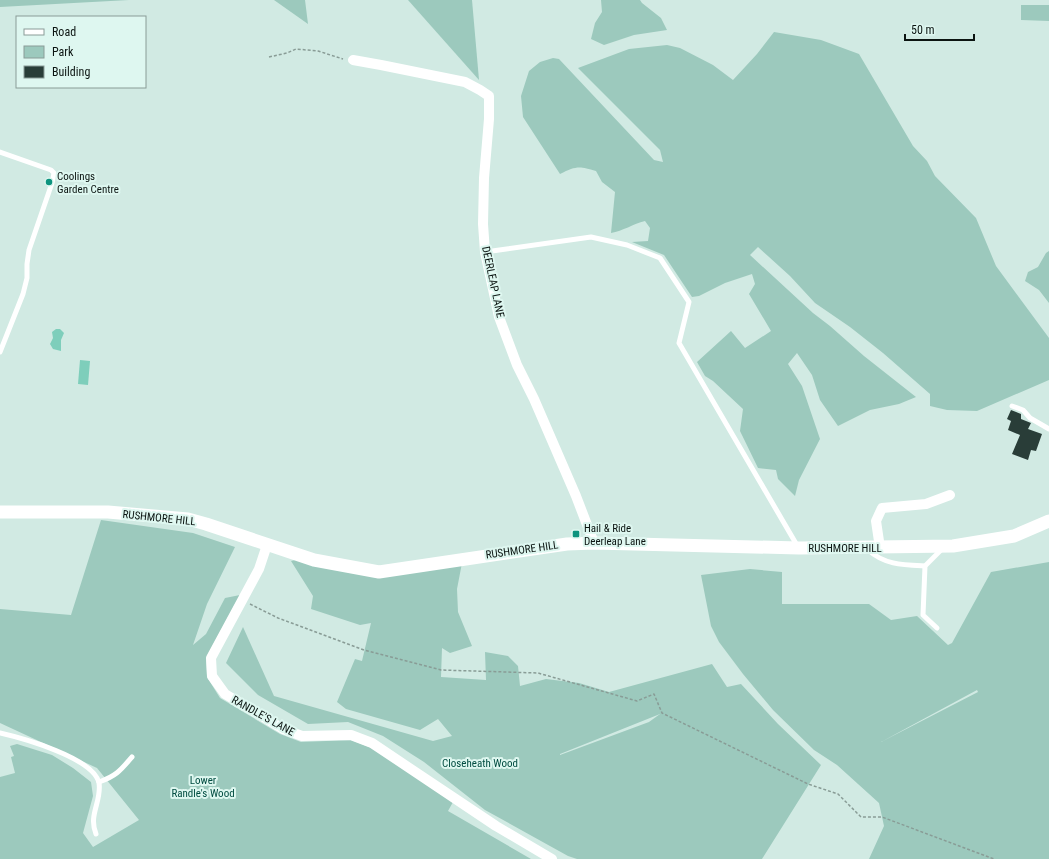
<svg xmlns="http://www.w3.org/2000/svg" width="1049" height="859" viewBox="0 0 1049 859" font-family="'Roboto Condensed',sans-serif">
	<style>
		.green { fill: #9cc9bd; fill-rule: evenodd }
		.water { fill: #7ecebb }
		.building { fill: #293d38 }
		.lines { fill: none; stroke-linecap: round; stroke-linejoin: round }
		.path { stroke: #899c96; stroke-width: 1.5; stroke-dasharray: 3 2; stroke-linecap: butt }
		.service { stroke: #fff; stroke-width: 5 }
		.minor { stroke: #fff; stroke-width: 10 }
		.tertiary { stroke: #fff; stroke-width: 13 }
		.poi-dot { fill: #0d937e; stroke: #def7f0; stroke-width: 1.5 }
		.labels { text-anchor: middle; dominant-baseline: central; stroke-width: 4; stroke-linejoin: round; paint-order: stroke }
		.poi-label { font-size: 11px; fill: #0b1411; stroke: #def7f0; text-anchor: start }
		.street-label { font-size: 11px; fill: #0b1411; stroke: #def7f0 }
		.park-label { font-size: 11px; fill: #014c40; stroke: #def7f0 }
	</style>
	<rect width="100%" height="100%" fill="#d1eae3"/>
	<g class="green">
		<path d="M0,0h129l-129,7z"/>
		<path d="M273,0h32l3,24 -34,-24z"/>
		<path d="M408,0h64l7,80z"/>
		<path d="M601,0h39l2,3 19,15 6,12 -33,5 -30,10 -13,-6 4,-16 7,-11z"/>
		<path d="M1021,5h28v16l-28,-1z"/>
		<path d="M774,32l47,8 38,14 54,92 14,15 8,15 41,42 20,48 53,72v42l-72,31 -30,-1 -17,-4v-12l-47,-41 -33,-26 -35,-24 -25,-27 -32,-29 -8,8 63,58 17,13 34,30 52,41 -17,7 -29,6 -32,16 -18,-26 -8,-25 -15,-22 -9,11 14,22 18,53 -21,41 -4,16 -17,-17 -2,-9 -18,-2 -18,-37 3,-22 -30,-28 -8,-5 -8,-14 34,-31 14,17 26,-17 -22,-37 6,-10 -3,-10 -27,9 -26,13 -7,1 -28,-42 -32,-13 16,-1 2,-13 -5,-7c-12,3 -22,10 -34,12l4,-41 -13,-10 -6,-11c-17,-5 -20,-5 -36,3l-37,-57 -2,-21 8,-25 11,-9 13,-4 6,1 95,101 9,2 -3,-12 -82,-82 51,-19 38,-4 13,3 33,17 20,15 24,-26z"/>
		<path d="M1049,251v52l-10,-13 -14,-9 3,-9 10,-5 8,-14z"/>
		<path d="M101,520l92,13 42,14 -28,57 -14,41 13,-11 19,-36 15,-3 -34,63 1,19 13,21 60,36 21,8 50,-2 23,9 79,53 -5,9 83,48h-531v-82l15,-4 -4,-16 3,-1 -4,-10 7,-2 35,11 21,13 18,14 2,14 -10,37 10,14 46,-27 -42,-52 -97,-45v-114l71,6z"/>
		<path d="M299,559l82,16 81,-12 -5,26 1,23 14,34 -22,7 -8,-5 -1,29 45,3 -1,-28 23,4 10,10 2,20 26,-7 33,4 30,9 103,-28 15,23 14,-3 37,40 43,41 -59,94h-185l-9,-3 -83,-46 -61,-48 -41,-26 -35,-14 -40,2 -50,-29 -32,-32 17,-36 31,69 159,45 19,-5 -14,-17 -18,11 -74,-21 -9,-7 18,-43 7,2 9,-38 -11,2 -49,-16 2,-13 -22,-35zM660,714l-11,8 -89,33v-1z"/>
		<path d="M1049,562v297h-180l15,-33 -5,-23 -42,-38 -23,-15 -41,-40 -30,-36 -24,-32 -8,-16 -10,-51 49,-6 32,3v32h87l22,16 26,-4 31,29 4,-2 39,-71zM977,690l1,2 -97,50z"/>
	</g>
	<g class="water">
		<path d="M56,329h4l4,4 -3,7v11l-8,-2 -3,-5 3,-6 -1,-6z"/>
		<path d="M80,360l10,1 -2,24 -10,-1z"/>
	</g>
	<path class="building" d="M1011,410l10,4v5l10,4 -3,6 14,5 -6,17 -5,-1 -3,10 -16,-6 8,-19 -12,-5 3,-9 -4,-2z"/>
	<g class="lines">
		<g class="path">
			<path d="M269,57l18,-4 9,-4 22,2 25,8"/>
			<path d="M250,604l28,14 86,32 77,20 97,3 99,28 17,-7 8,19 146,71 30,10 23,23h21l112,42"/>
		</g>
		<g class="service">
			<path d="M0,152l51,18 3,3 -2,10 -23,67 -2,14v14l-4,16 -23,58"/>
			<path d="M485,252l106,-15 36,8 33,13 29,44 -10,41 119,204"/>
			<path d="M1012,406l11,4 7,8 19,11"/>
			<path d="M868,550c17,15 35,15 57,16"/>
			<path d="M937,628l-14,-13 2,-49 17,-17"/>
			<path d="M0,733c22,5 94,25 99,50 3,18 -11,32 -3,51"/>
			<path d="M99,782c17,-6 21,-11 33,-25"/>
		</g>
		<g class="minor">
			<path d="M353,60l28,5 84,17 15,8 9,6v23l-5,59 -1,46 2,28 14,65 18,48 17,34 42,97 18,47"/>
			<path d="M267,545l-8,24 -48,89 1,18 13,18 58,35 19,7 49,-1 21,8 124,83 56,33"/>
			<path d="M880,548l-4,-27 6,-13 44,-4 24,-9"/>
		</g>
		<path class="tertiary" d="M0,512h108l80,7 18,5 108,36 65,12 188,-28 27,-1 205,5 154,-2 61,-10 35,-15"/>
	</g>
	<g class="poi-dot">
		<circle cx="49" cy="182" r="4"/>
		<rect x="572" y="530" width="8" height="8" rx="2"/>
	</g>
	<g class="labels">
		<g class="poi-label">
			<text x="57" y="176">Coolings<tspan x="57" dy="13">Garden Centre</tspan></text>
			<text x="584" y="528">Hail &amp; Ride<tspan x="584" dy="13">Deerleap Lane</tspan></text>
		</g>
		<g class="street-label">
			<text transform="translate(493 282) rotate(78)">DEERLEAP LANE</text>
			<text transform="translate(159 518) rotate(6)">RUSHMORE HILL</text>
			<text x="845" y="548">RUSHMORE HILL</text>
			<text transform="translate(522 550) rotate(-8)">RUSHMORE HILL</text>
			<text transform="translate(263 716) rotate(29)">RANDLE'S LANE</text>
		</g>
		<g class="park-label">
			<text x="480" y="763">Closeheath Wood</text>
			<text x="203" y="780">Lower<tspan x="203" dy="13">Randle's Wood</tspan></text>
		</g>
	</g>
	<rect x="16" y="16" width="130" height="72" fill="#def7f0" stroke="#8a9c97"/>
	<rect x="24" y="29" width="20" height="6" fill="#ffffff" stroke="#8a9c97"/>
	<text x="52" y="36" font-size="12" fill="#0b1411">Road</text>
	<rect x="24" y="46" width="20" height="12" fill="#9cc9bd" stroke="#8a9c97"/>
	<text x="52" y="56" font-size="12" fill="#0b1411">Park</text>
	<rect x="24" y="66" width="20" height="12" fill="#293d38" stroke="#8a9c97"/>
	<text x="52" y="76" font-size="12" fill="#0b1411">Building</text>
	<path d="M905 34v6h69v-6" fill="none" stroke="#0b1411" stroke-width="2"/>
	<text x="911" y="34" font-size="12" fill="#0b1411" stroke="#def7f0" stroke-width="3" paint-order="stroke">50 m</text>
</svg>
